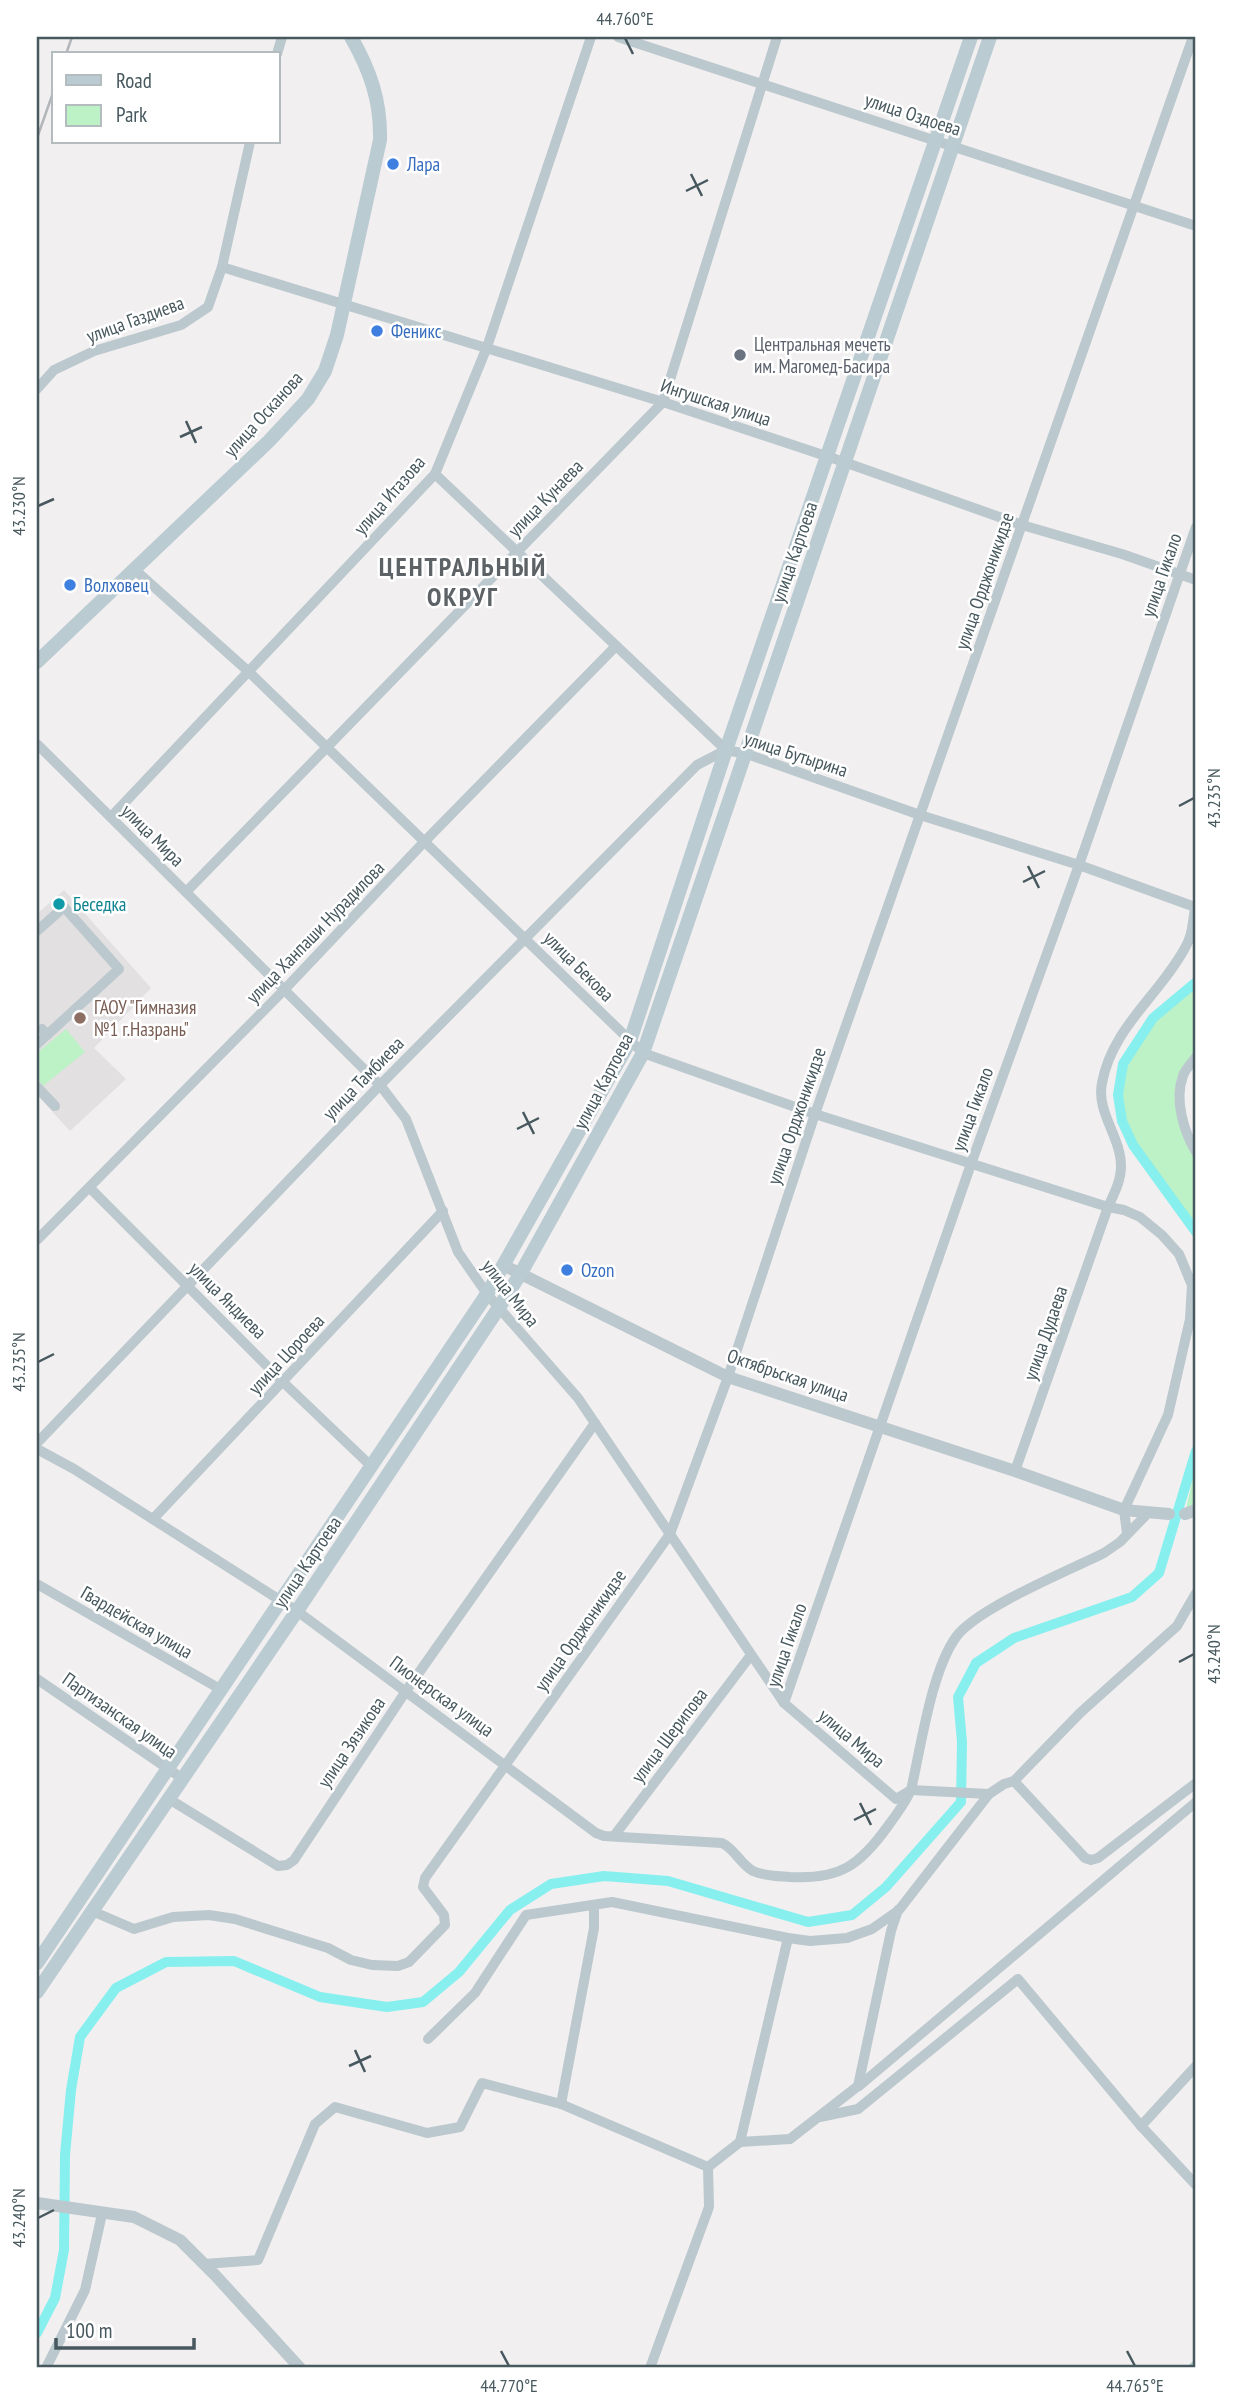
<svg xmlns="http://www.w3.org/2000/svg" width="1233" height="2405" viewBox="0 0 1233 2405" font-family="'PT Sans Narrow',sans-serif">
	<style>
		.education { fill: #e3e0e2 }
		.green { fill: #bdf1c6 }
		.lines { fill: none; stroke-linecap: round; stroke-linejoin: round }
		.canal { stroke: #88efef; stroke-width: 10 }
		.minor { stroke: #bbc8cd; stroke-width: 10 }
		.tertiary { stroke: #bbc8cd; stroke-width: 12 }
		.secondary { stroke: #bbcbd2; stroke-width: 14 }
		.rail { stroke: #b1b6ba; stroke-width: 2.5 }
		.ticks { fill: none; stroke: #47585e; stroke-width: 2.5 }
		.shop-dot { fill: #3f7fe0; stroke: #fff; stroke-width: 2.5 }
		.worship-dot { fill: #6b7280; stroke: #fff; stroke-width: 2.5 }
		.culture-dot { fill: #0f9aa8; stroke: #fff; stroke-width: 2.5 }
		.education-dot { fill: #8d6e63; stroke: #fff; stroke-width: 2.5 }
		.labels { text-anchor: middle; dominant-baseline: central; stroke-width: 5; stroke-linejoin: round; paint-order: stroke }
		.street-label { font-size: 19px; fill: #47585e; stroke: #fff }
		.shop-label { font-size: 19px; fill: #366cbe; stroke: #fff; text-anchor: start }
		.worship-label { font-size: 19px; fill: #5b616d; stroke: #fff; text-anchor: start }
		.culture-label { font-size: 19px; fill: #0d838f; stroke: #fff; text-anchor: start }
		.education-label { font-size: 19px; fill: #785e54; stroke: #fff; text-anchor: start }
		.district-label { font-size: 26px; font-weight: bold; letter-spacing: 2px; fill: #5c6265; stroke: #fff }
		.neatline { fill: none; stroke: #47585e; stroke-width: 2.5 }
		.ticks-label { font-size: 18px; text-anchor: middle; fill: #47585e }
	</style>
	<rect width="100%" height="100%" fill="#f2eff0"/>
	<path class="education" d="M64,890l87,98 -57,60 32,31 -56,52 -33,-36v-181z"/>
	<g class="green">
		<path d="M1196,982v75l-13,18 -4,28 17,49v80l-63,-87 -11,-24 -4,-26 5,-31 30,-46z"/>
		<path d="M66,1029l19,23 -42,34 -6,-8v-25z"/>
		<path d="M1196,1463v42l-10,4z"/>
	</g>
	<g class="lines">
		<g class="canal">
			<path d="M1196,982l-43,36 -30,46 -5,31 4,26 11,24 63,87"/>
			<path d="M37,2333l18,-35 9,-48 1,-95 6,-65 9,-53 36,-49 50,-26 68,-1 86,36 67,10 36,-5 36,-30 51,-62 41,-26 53,-8 64,5 140,41 44,-7 34,-28 75,-85 1,-60 -4,-45 18,-34 38,-25 118,-41 27,-24 37,-122"/>
		</g>
		<g class="minor">
			<path d="M618,37l578,189"/>
			<path d="M277,54l5,-17"/>
			<path d="M222,267l441,135 181,60 178,63 100,29 74,26"/>
			<path d="M37,389l17,-19 40,-19 87,-26 27,-18 14,-40 28,-125"/>
			<path d="M435,474l291,276 21,4 173,61 159,50 116,42"/>
			<path d="M134,569l115,103 394,381 172,61 293,93 16,3 16,7 22,18 17,19 13,31 -2,34 -22,96 -44,95 3,23"/>
			<path d="M37,744l343,341 26,34 52,133 29,42 91,104 206,305 112,96 15,-9 78,4"/>
			<path d="M111,817l324,-343 52,-127 104,-310"/>
			<path d="M186,892l477,-490 114,-365"/>
			<path d="M37,931l27,-24 55,62 -72,66"/>
			<path d="M37,1044l10,-9 -5,-6"/>
			<path d="M1196,1057c-4,6 -11,12 -13,19 -9,24 1,56 13,76"/>
			<path d="M37,1087l18,19"/>
			<path d="M90,1188l193,194 87,83"/>
			<path d="M37,1240l247,-250 141,-149 191,-195"/>
			<path d="M37,1443l343,-358 317,-320 29,-15"/>
			<path d="M37,1449l37,20 223,142 299,222 8,3 118,7c13,6 18,21 31,28 11,5 25,5 37,6 50,3 70,-12 98,-51 9,-12 17,-23 23,-36 10,-43 20,-118 45,-153 21,-29 112,-66 148,-84l16,-11 28,-29"/>
			<path d="M1015,1471l93,-264c6,-13 13,-26 13,-41 0,-29 -25,-54 -19,-83 10,-56 59,-89 84,-137 8,-13 6,-27 10,-41"/>
			<path d="M153,1519l290,-308"/>
			<path d="M37,1584l183,105"/>
			<path d="M37,1679l146,100"/>
			<path d="M784,1703l187,-539 108,-299 117,-338"/>
			<path d="M1014,1781l71,77 6,2 7,-2 98,-75"/>
			<path d="M169,1799l109,67 9,-1 7,-5 112,-169 189,-268"/>
			<path d="M614,1836l137,-181"/>
			<path d="M92,1911l42,18 39,-12 36,-2 26,4 93,29 23,12 21,5 26,1 11,-4 36,-37 -1,-10 -21,-28 2,-9 245,-344 58,-157 87,-263 378,-1077"/>
			<path d="M428,2039l47,-46 51,-78 86,-13 176,36 22,3 37,-3 25,-9 27,-19 90,-116 15,-10 10,-3 66,-68 97,-87 19,-33"/>
			<path d="M859,2086l337,-284"/>
			<path d="M561,2104l33,-176v-23"/>
			<path d="M820,2117l38,-8 160,-130 123,147 55,59"/>
			<path d="M1141,2126l55,-60"/>
			<path d="M740,2142l48,-204"/>
			<path d="M204,2264l54,-4 57,-136 20,-17 92,26 33,-6 22,-44 79,21 147,63"/>
			<path d="M46,2368l39,-78 17,-76"/>
			<path d="M650,2368l59,-161 -1,-40 32,-25 50,-3 68,-53 33,-155 7,-21"/>
			<path d="M1193,2368l3,-3"/>
		</g>
		<g class="tertiary">
			<path d="M503,1265l225,112 287,94 109,39 45,4"/>
			<path d="M1185,1514l11,-4"/>
			<path d="M37,2203l97,14 46,23 35,35 85,93"/>
		</g>
		<g class="secondary">
			<path d="M37,662l232,-221 39,-42 17,-28 12,-36 43,-195c1,-39 -10,-70 -29,-103"/>
			<path d="M37,1963l450,-669 143,-253 96,-291 245,-713"/>
			<path d="M37,1992l260,-381 201,-302 23,-36 122,-220 347,-1016"/>
		</g>
		<g class="rail">
			<path d="M66,54l6,-17"/>
			<path d="M37,138l17,-48"/>
		</g>
	</g>
	<path class="ticks" d="M625,38l8,16M691,174l11,22M686,191l22,-11M186,421l10,22M180,437l22,-10M38,506l16,-7M1179,806l15,-8M1028,866l11,22M1023,882l22,-11M523,1112l11,22M517,1129l22,-11M38,1362l16,-8M1179,1662l15,-8M860,1803l11,22M854,1820l22,-11M355,2050l10,22M349,2066l22,-10M38,2218l16,-8M501,2351l8,15M1127,2351l8,15"/>
	<g class="shop-dot">
		<circle cx="393" cy="164" r="7"/>
		<circle cx="377" cy="331" r="7"/>
		<circle cx="70" cy="585" r="7"/>
		<circle cx="567" cy="1270" r="7"/>
	</g>
	<circle class="worship-dot" cx="740" cy="355" r="7"/>
	<circle class="culture-dot" cx="59" cy="904" r="7"/>
	<circle class="education-dot" cx="80" cy="1018" r="7"/>
	<g class="labels">
		<g class="street-label">
			<text transform="translate(913 114) rotate(18)">улица Оздоева</text>
			<text transform="translate(135 319) rotate(-20)">улица Газдиева</text>
			<text transform="translate(716 402) rotate(18)">Ингушская улица</text>
			<text transform="translate(263 414) rotate(-48)">улица Осканова</text>
			<text transform="translate(389 495) rotate(-49)">улица Итазова</text>
			<text transform="translate(545 498) rotate(-46)">улица Кунаева</text>
			<text transform="translate(794 552) rotate(-71)">улица Картоева</text>
			<text transform="translate(1161 575) rotate(-71)">улица Гикало</text>
			<text transform="translate(984 581) rotate(-71)">улица Орджоникидзе</text>
			<text transform="translate(796 754) rotate(18)">улица Бутырина</text>
			<text transform="translate(153 835) rotate(45)">улица Мира</text>
			<text transform="translate(315 932) rotate(-46)">улица Ханпаши Нурадилова</text>
			<text transform="translate(579 966) rotate(45)">улица Бекова</text>
			<text transform="translate(363 1078) rotate(-46)">улица Тамбиева</text>
			<text transform="translate(603 1081) rotate(-62)">улица Картоева</text>
			<text transform="translate(972 1109) rotate(-70)">улица Гикало</text>
			<text transform="translate(796 1116) rotate(-71)">улица Орджоникидзе</text>
			<text transform="translate(511 1293) rotate(52)">улица Мира</text>
			<text transform="translate(228 1300) rotate(45)">улица Яндиева</text>
			<text transform="translate(1045 1333) rotate(-71)">улица Дудаева</text>
			<text transform="translate(286 1354) rotate(-47)">улица Цороева</text>
			<text transform="translate(788 1375) rotate(19)">Октябрьская улица</text>
			<text transform="translate(307 1562) rotate(-56)">улица Картоева</text>
			<text transform="translate(137 1622) rotate(30)">Гвардейская улица</text>
			<text transform="translate(580 1630) rotate(-55)">улица Орджоникидзе</text>
			<text transform="translate(786 1645) rotate(-71)">улица Гикало</text>
			<text transform="translate(442 1696) rotate(36)">Пионерская улица</text>
			<text transform="translate(120 1715) rotate(35)">Партизанская улица</text>
			<text transform="translate(669 1735) rotate(-53)">улица Шерипова</text>
			<text transform="translate(852 1738) rotate(40)">улица Мира</text>
			<text transform="translate(351 1742) rotate(-56)">улица Зязикова</text>
		</g>
		<g class="shop-label">
			<text x="407" y="164">Лара</text>
			<text x="391" y="331">Феникс</text>
			<text x="84" y="585">Волховец</text>
			<text x="581" y="1270">Ozon</text>
		</g>
		<g class="worship-label">
			<text x="754" y="344">Центральная мечеть<tspan x="754" dy="22">им. Магомед-Басира</tspan></text>
		</g>
		<g class="culture-label">
			<text x="73" y="904">Беседка</text>
		</g>
		<g class="education-label">
			<text x="94" y="1007">ГАОУ "Гимназия<tspan x="94" dy="22">№1 г.Назрань"</tspan></text>
		</g>
		<g class="district-label">
			<text x="463" y="566">ЦЕНТРАЛЬНЫЙ<tspan x="463" dy="30">ОКРУГ</tspan></text>
		</g>
	</g>
	<rect width="1233" height="2405" fill="none" stroke="#ffffff" stroke-width="77"/>
	<rect x="52" y="52" width="228" height="91" fill="#ffffff" stroke="#b5bcbf" stroke-width="2"/>
	<rect x="66" y="75" width="35" height="10" fill="#bbcbd2" stroke="#b5bcbf" stroke-width="2"/>
	<text x="116" y="88" font-size="21" fill="#47585e">Road</text>
	<rect x="66" y="105" width="35" height="21" fill="#bdf1c6" stroke="#b5bcbf" stroke-width="2"/>
	<text x="116" y="122" font-size="21" fill="#47585e">Park</text>
	<path d="M56 2338v10h138v-10" fill="none" stroke="#47585e" stroke-width="3.5"/>
	<text x="66" y="2338" font-size="21" fill="#47585e" stroke="#ffffff" stroke-width="5" paint-order="stroke">100 m</text>
	<rect x="38" y="38" width="1156" height="2328" class="neatline"/>
	<g class="ticks-label">
		<text x="625" y="25">44.760°E</text>
		<text transform="translate(19 506) rotate(-90)" y="6">43.230°N</text>
		<text transform="translate(1214 798) rotate(-90)" y="6">43.235°N</text>
		<text transform="translate(19 1362) rotate(-90)" y="6">43.235°N</text>
		<text transform="translate(1214 1654) rotate(-90)" y="6">43.240°N</text>
		<text transform="translate(19 2218) rotate(-90)" y="6">43.240°N</text>
		<text x="509" y="2392">44.770°E</text>
		<text x="1135" y="2392">44.765°E</text>
	</g>
</svg>
